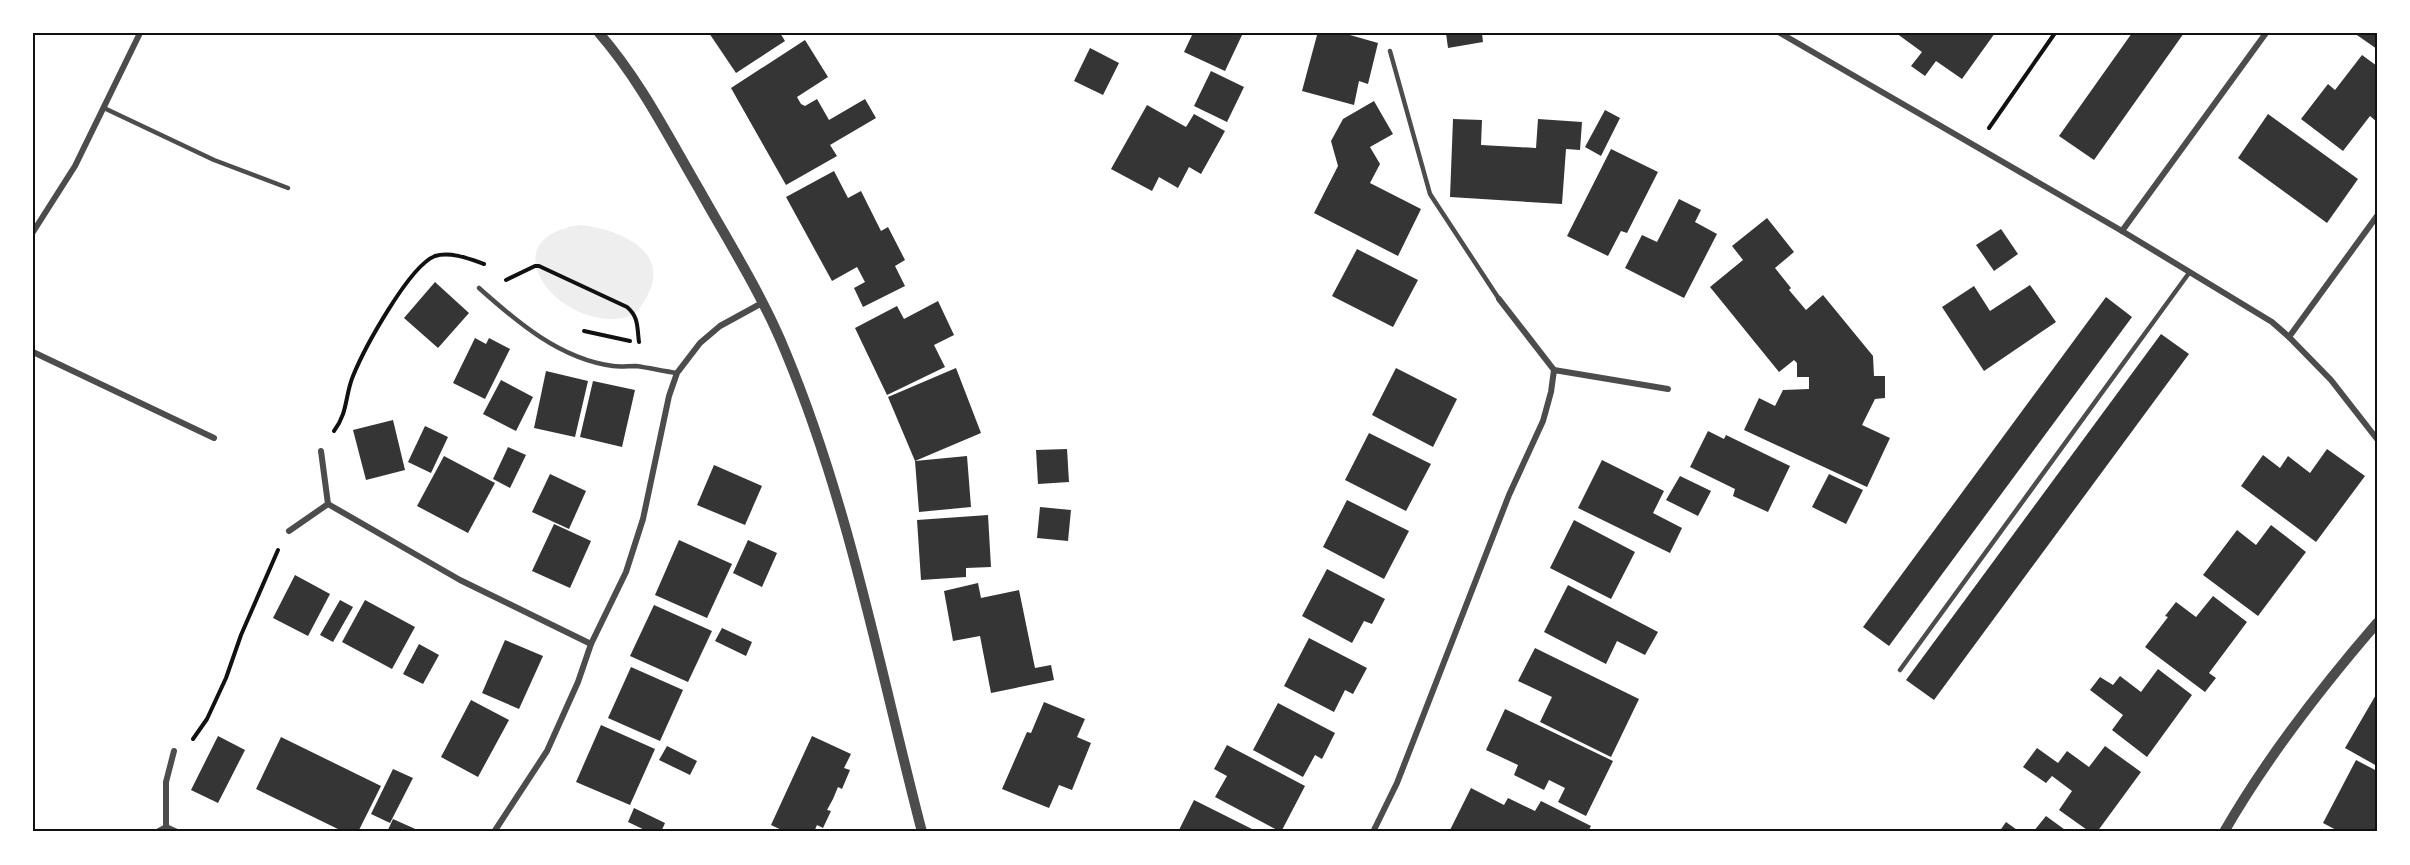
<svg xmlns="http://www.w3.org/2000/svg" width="2410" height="865" viewBox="0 0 2410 865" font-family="Signika,sans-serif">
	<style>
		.green { fill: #eee }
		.building { fill: #353535 }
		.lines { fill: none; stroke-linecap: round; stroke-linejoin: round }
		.path { stroke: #111; stroke-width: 4 }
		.service { stroke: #4c4c4c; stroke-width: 4.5 }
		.minor { stroke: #4c4c4c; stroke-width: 6 }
		.tertiary { stroke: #4c4c4c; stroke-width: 10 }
		.neatline { fill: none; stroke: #111; stroke-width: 2 }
	</style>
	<rect width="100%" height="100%" fill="#fff"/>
	<path class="green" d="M579,225c38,3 95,26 67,73 -5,10 -12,18 -23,20 -64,12 -136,-78 -44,-93z"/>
	<g class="building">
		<path d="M709,33h71l5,8 -49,32z"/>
		<path d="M1193,33h50l-18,38 -41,-19z"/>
		<path d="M1312,33h31l35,10 -10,41 -9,-3 -5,24 -52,-14 15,-56z"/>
		<path d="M1446,33h36l1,9 -35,6z"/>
		<path d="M1896,33h99l-33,46 -26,-18 -11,15 -14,-10 11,-14z"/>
		<path d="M2132,33h52l-90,127 -35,-24z"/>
		<path d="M2354,33h23v16z"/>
		<path d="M805,40l23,37 -31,20 4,7 4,2 12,-7 12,21 36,-21 11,19 -46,27 7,11 -51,29 -55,-97z"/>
		<path d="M1090,48l29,15 -16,32 -29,-14z"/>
		<path d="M2362,55l15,11v56l-7,-6 -27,35 -42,-32 27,-35 7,6z"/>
		<path d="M1211,71l33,16 -17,35 -33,-16z"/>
		<path d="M1374,101l19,33 -23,13 10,17 -10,19 51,26 -23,47 -84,-43 24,-47 -7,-25 12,-22z"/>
		<path d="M1147,105l39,22 8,-13 31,17 -24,43 -12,-7 -11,21 -19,-11 -7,14 -41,-22z"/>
		<path d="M1605,110l15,8 -19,38 -16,-9z"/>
		<path d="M2268,114l90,65 -31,44 -89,-65z"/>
		<path d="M1453,119l29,1 -1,25 55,3 2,-29 44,3 -2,28 -14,-1 -4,55 -112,-7z"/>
		<path d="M1611,149l47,23 -31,61 -6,-2 -13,25 -41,-20z"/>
		<path d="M834,171l14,27 13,-7 20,40 7,-4 17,33 -10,6 10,20 -42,21 -9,-19 11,-6 -8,-15 -25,14 -46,-84z"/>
		<path d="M1679,199l22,11 -6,12 22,12 -33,64 -59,-30 17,-33 15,7z"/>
		<path d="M1767,218l27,34 -19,16 16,20 -2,2 17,20 17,-15 50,61 1,20h11v22l-10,1 -13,26 28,13 -23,49 -123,-57 15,-32 16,8 8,-16 26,-1v-12h-12v-14l-3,-3 -15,12 -69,-85 33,-27 -11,-14z"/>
		<path d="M2001,229l17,25 -24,17 -18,-26z"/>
		<path d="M1357,249l61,31 -25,47 -61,-31z"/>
		<path d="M435,282l34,31 -31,35 -34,-30z"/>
		<path d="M2030,285l26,37 -72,49 -42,-64 32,-21 16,25z"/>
		<path d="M2106,297l26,20 -243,329 -26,-19z"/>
		<path d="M938,301l16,34 -20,10 11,22 -58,28 -32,-67 42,-22 7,13z"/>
		<path d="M2161,334l28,20 -255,346 -28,-20z"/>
		<path d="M475,338l11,6 3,-6 21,11 -25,50 -32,-16z"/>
		<path d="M956,368l25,65 -66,28 52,-5 4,51 -52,5 -4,-51 -27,-64z"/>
		<path d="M1396,368l61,31 -24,48 -61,-32z"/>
		<path d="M546,371l42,10 -13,56 -41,-9z"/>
		<path d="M501,380l32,17 -17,34 -33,-17z"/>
		<path d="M593,381l42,9 -13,57 -42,-10z"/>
		<path d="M393,420l12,50 -39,10 -13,-50z"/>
		<path d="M425,426l23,11 -17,36 -23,-11z"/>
		<path d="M1708,431l16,8 2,-4 64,31 -22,46 -35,-16 2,-7 -45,-22z"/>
		<path d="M1369,433l62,31 -25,47 -61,-31z"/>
		<path d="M508,447l18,8 -16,33 -17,-9z"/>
		<path d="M1067,449l2,33 -31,2 -2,-34z"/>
		<path d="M2327,449l38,27 -49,66 -75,-56 22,-31 17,13 8,-12 22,17z"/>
		<path d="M444,456l51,27 -27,50 -51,-27z"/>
		<path d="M1602,460l62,31 -11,22 29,15 -12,25 -92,-45z"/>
		<path d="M714,465l48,21 -17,39 -48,-20z"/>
		<path d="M550,474l36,17 -17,38 -37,-17z"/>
		<path d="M1829,474l34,16 -17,34 -34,-17z"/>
		<path d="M1680,476l31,15 -13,25 -32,-16z"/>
		<path d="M1347,500l62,31 -25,48 -61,-32z"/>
		<path d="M1040,507l31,3 -3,31 -31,-3z"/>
		<path d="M988,515l3,52 -25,1v9l-45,3 -4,-60z"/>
		<path d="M1574,520l61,32 -24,47 -61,-31z"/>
		<path d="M554,524l37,17 -21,47 -38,-17z"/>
		<path d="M2271,525l35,27 -48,64 -55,-41 34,-45 19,15z"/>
		<path d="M679,540l53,24 -25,54 -52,-23z"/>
		<path d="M748,540l29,13 -15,34 -29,-14z"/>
		<path d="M1327,569l58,30 -13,25 -8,-3 -12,22 -50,-27z"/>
		<path d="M295,575l35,19 -22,42 -35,-18z"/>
		<path d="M978,583l3,15 38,-8 16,78 16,-3 3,15 -63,13 -11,-57 -27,5 -9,-50z"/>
		<path d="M1568,585l90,47 -13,23 -28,-14 -11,23 -62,-32z"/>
		<path d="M2213,596l34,26 -38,51 7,5 -11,14 -60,-45 23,-30 -3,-1 11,-14 20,15z"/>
		<path d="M340,600l13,7 -20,35 -13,-7z"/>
		<path d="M365,600l50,27 -23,42 -50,-27z"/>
		<path d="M654,605l58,26 -24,51 -58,-26z"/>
		<path d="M722,628l30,14 -6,14 -31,-15z"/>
		<path d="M1309,638l58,30 -14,26 -8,-4 -11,22 -50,-26z"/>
		<path d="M505,640l38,16 -24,53 -37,-16z"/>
		<path d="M419,644l20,11 -16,29 -20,-10z"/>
		<path d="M1535,648l104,51 -28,58 -71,-35 12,-25 -34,-16z"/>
		<path d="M631,667l52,23 -23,51 -52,-23z"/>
		<path d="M2158,669l34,26 -45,62 -35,-27 11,-15 -33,-25 10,-13 13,8 7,-9 21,16z"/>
		<path d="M2377,693v73l-32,-18z"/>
		<path d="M471,700l38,20 -31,57 -37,-20z"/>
		<path d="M1044,702l41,17 -8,18 14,6 -19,47 -13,-5 -10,23 -47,-19 25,-57 4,1z"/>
		<path d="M1278,703l57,30 -13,26 -7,-4 -12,22 -50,-27z"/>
		<path d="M1505,709l108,52 -27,55 -28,-14 7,-14 -16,-8 -5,10 -30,-15 4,-10 -32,-15z"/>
		<path d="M601,725l54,24 -25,56 -54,-23z"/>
		<path d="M218,736l27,14 -27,53 -27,-13z"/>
		<path d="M812,736l39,18 -7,14 6,2 -8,19 -4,-2 -5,12 -6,11 4,1 -8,17 -6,-3 -3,7h-28l-15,-7z"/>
		<path d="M281,737l100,49 -23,46h-14l-88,-43z"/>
		<path d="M1227,745l78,41 -24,46 -66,-35 12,-21 -13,-7z"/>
		<path d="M667,746l30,15 -7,14 -31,-15z"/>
		<path d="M2105,746l36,26 -44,60h-7l-31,-22 13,-19 -20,-15 -6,7 -23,-16 14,-19 21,15 9,-12 22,16z"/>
		<path d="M2356,760l21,11v61h-37l-17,-9z"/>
		<path d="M393,769l20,9 -23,45 -19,-9z"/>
		<path d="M1471,788l33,17 4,-7 27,13 6,-10 50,25 -3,6h-30l-7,-3 -2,3h-94l-5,-2z"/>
		<path d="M1194,800l64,32h-80z"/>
		<path d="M634,808l31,15 -4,9h-12l-21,-10z"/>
		<path d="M2046,816l22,16h-35z"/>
		<path d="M393,819l29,13h-35z"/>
		<path d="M2006,822l14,10h-21z"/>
	</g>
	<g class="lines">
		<g class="path">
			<path d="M1989,128l66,-95"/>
			<path d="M506,280l29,-14h4l88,41c12,10 10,21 12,35"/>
			<path d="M584,331l46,10"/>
			<path d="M334,431c14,-18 11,-36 19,-55 11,-27 56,-110 82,-120 15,-5 35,3 49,8"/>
			<path d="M193,739l14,-20 19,-41 15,-43 37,-85"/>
		</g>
		<g class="service">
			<path d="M1390,51l40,143 69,105"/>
			<path d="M104,108l110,52 74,28"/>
			<path d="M479,288c38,34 81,71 134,78 7,1 15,0 23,0 14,2 27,5 41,7"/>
			<path d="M1900,670l289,-397"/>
		</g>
		<g class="minor">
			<path d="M1780,33l342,198 150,91 17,15"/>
			<path d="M2377,216l-88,121 42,43 46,59"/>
			<path d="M2122,231l144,-198"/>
			<path d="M33,232l42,-66 65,-133"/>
			<path d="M1499,299l55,71"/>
			<path d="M33,352l181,86"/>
			<path d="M328,504l132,76 131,64"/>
			<path d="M289,531l39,-27 -7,-53"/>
			<path d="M166,827l11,5"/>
			<path d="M157,832l9,-5v-45l8,-31"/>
			<path d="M494,832l53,-81 31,-69 13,-38 35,-72 17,-53 26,-123 8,-23 23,-30 20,-17 42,-23"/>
			<path d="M1373,832l24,-49 112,-288 34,-74 8,-29 3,-22 114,19"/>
		</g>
		<g class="tertiary">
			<path d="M599,33c41,47 69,103 100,156 30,54 64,107 87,164 64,154 94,318 136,479"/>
			<path d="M2224,832c43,-75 96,-143 153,-209"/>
		</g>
	</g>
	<rect width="2410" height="865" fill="none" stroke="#ffffff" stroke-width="69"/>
	<rect x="34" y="34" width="2342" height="796" class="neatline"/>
</svg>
